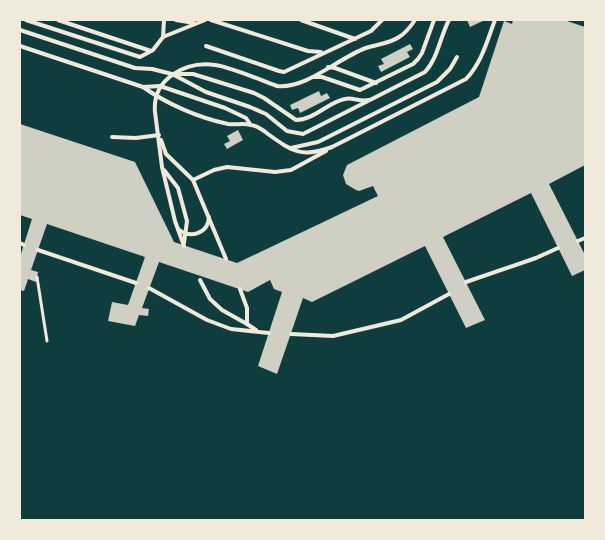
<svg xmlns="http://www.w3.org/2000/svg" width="605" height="540" viewBox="0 0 605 540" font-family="Rubik,sans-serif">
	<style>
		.building { fill: #cfcfc3 }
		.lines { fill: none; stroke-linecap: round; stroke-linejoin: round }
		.path { stroke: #f1e9da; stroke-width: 3 }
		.service { stroke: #f1e9da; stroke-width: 4 }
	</style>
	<rect width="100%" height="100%" fill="#0f3d3e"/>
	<g class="building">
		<path d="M467,20h18l-15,7z"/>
		<path d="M513,20h51l21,7v138l-36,19 36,71v15l-13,6 -41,-83 -88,44 42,83 -19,8 -41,-82 -113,56 -9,-4 -26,76 -19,-8 24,-74 -8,-3 -4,-9 -22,12 -89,-30 -17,46 7,1 -1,7 -9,-1 -4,11 -27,-5 4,-19 16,3 17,-48 -98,-33 -16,46 7,2 -2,10 -8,-3 -4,12 -4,-1v-33l12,-38 -12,-4v-91l115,38 39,80 63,21 141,-67 -5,-10 -14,5 -3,-1 -10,-6 -3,-9 4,-10 132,-68 25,-76 8,3z"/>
		<path d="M410,44l3,5 -6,3 3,5 -29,15 -3,-6 6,-2 -3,-5z"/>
		<path d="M319,91l2,5 6,-3 3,5 -30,15 -2,-5 -6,2 -2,-5z"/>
		<path d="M238,130l5,10 -16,9 -3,-5 6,-3 -3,-5z"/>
	</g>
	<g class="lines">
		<path class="path" d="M37,277l10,64"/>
		<g class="service">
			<path d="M26,20l114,37 13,-7 10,-13 42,-17"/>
			<path d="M58,20l93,31"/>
			<path d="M176,20l18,3"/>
			<path d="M211,20l97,31 13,1"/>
			<path d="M301,20l54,19"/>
			<path d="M20,30l115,38 17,1 20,5h21l61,19 10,5 32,22c18,0 32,-18 49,-21 7,-2 15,3 24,1"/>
			<path d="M163,37l1,-17"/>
			<path d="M20,46l123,41c24,17 56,31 85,37 8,1 16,-1 23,1 7,1 12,5 17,9 25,18 34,24 64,13l134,-68c16,-17 21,-38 29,-59"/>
			<path d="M206,46l73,25 5,1 87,-41 11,-11"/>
			<path d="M328,67l7,1 41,15"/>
			<path d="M174,75l32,17 44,15 16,7 21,17 16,3 122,-62c13,-14 15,-35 24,-52"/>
			<path d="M313,77h9l38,13 53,-26 5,-5 4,-6 12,-33"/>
			<path d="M143,87l17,-1 65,22 21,10 4,6"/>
			<path d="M112,137l24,1 23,-3"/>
			<path d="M161,140l5,14 27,26 33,79"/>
			<path d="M291,148l27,-6 119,-60 13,-13 7,-12"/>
			<path d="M164,170l14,18 9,33 -3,22"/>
			<path d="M193,180l21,-10 13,-3 48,5 16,-2 35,-19"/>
			<path d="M178,229c12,10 30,5 31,-12"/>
			<path d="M578,241l7,-3"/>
			<path d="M20,243l4,2"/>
			<path d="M184,246l-9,-25 -13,-54 -7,-55c-3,-33 30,-51 60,-47 16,2 45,15 62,21 30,3 61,-28 89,-38 11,-4 23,-4 33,-11 7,-4 12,-11 16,-17"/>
			<path d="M38,250l98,33"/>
			<path d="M200,280l10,19 12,11 25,14"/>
			<path d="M466,282l70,-24 22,-10"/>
			<path d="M149,288l58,32 24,9 38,4"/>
			<path d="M240,289l7,19v16l9,6"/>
			<path d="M291,334l42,2 68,-16 48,-26"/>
		</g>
	</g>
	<rect width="605" height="540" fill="none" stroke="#f1e9da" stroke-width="42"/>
</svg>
